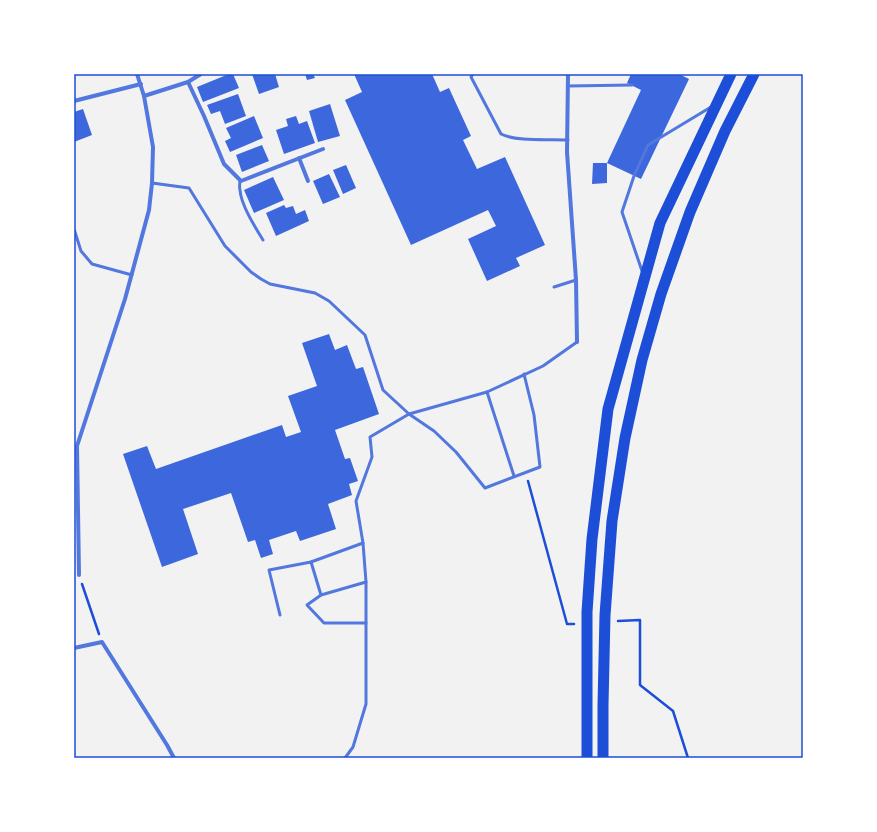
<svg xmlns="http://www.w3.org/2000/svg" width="877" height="832" viewBox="0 0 877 832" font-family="'PT Sans Narrow',sans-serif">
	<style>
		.building { fill: #3d67dc }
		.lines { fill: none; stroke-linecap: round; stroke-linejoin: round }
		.path { stroke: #1d4ed8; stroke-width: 2.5 }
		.service { stroke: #5277de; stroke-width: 3 }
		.minor { stroke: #5277de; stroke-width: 4 }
		.trunk { stroke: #1d4ed8; stroke-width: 11 }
		.neatline { fill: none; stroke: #1d4ed8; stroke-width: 1.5 }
	</style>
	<rect width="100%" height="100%" fill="#f2f2f2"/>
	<g class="building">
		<path d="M229,74h4l6,14 -36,14 -6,-15z"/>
		<path d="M252,74h23l4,13 -20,7z"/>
		<path d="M305,74h8l2,4 -8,2z"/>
		<path d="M354,74h78l8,18 9,-4 22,48 -8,4 14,29 28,-12 40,88 -29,13 4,8 -33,15 -19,-42 28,-13 -8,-16 -77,35 -66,-145 17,-8z"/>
		<path d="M631,74h48l10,5 -48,100 -34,-16v20l-15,1 1,-21h14l34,-73 -14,-7z"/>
		<path d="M238,94l8,22 -21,8 -5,-13 -9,3 -4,-9z"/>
		<path d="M330,104l10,32 -22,6 -9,-31z"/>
		<path d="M83,109l9,26 -18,7v-30z"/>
		<path d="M254,116l9,22 -33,14 -5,-11 6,-3 -5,-10z"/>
		<path d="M296,116l3,8 8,-3 8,22 -31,11 -8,-24 12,-4 -2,-7z"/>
		<path d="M262,145l7,16 -27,11 -6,-17z"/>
		<path d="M346,165l10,23 -13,6 -10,-24z"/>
		<path d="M329,174l11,23 -17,7 -10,-23z"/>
		<path d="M273,177l11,23 -30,13 -10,-23z"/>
		<path d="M284,205l2,3 7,-2 3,8 9,-4 4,11 -33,15 -10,-23z"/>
		<path d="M329,334l6,16 12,-5 9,24 7,-2 16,47 -44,16 10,29 5,-1 8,23 -9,3 3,11 -24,9 8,25 -36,12 -4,-10 -27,9 4,14 -12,4 -6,-18 -7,2 -17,-49 -48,16 15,45 -36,13 -39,-113 24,-8 9,23 126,-44 4,12 15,-5 -13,-36 29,-10 -15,-43z"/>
	</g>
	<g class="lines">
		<g class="path">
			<path d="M528,481l39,143h7"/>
			<path d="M82,584l17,50"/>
			<path d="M618,621l22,-1v65l33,26 15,47"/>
		</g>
		<g class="service">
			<path d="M473,74l-2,3 30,57c16,8 47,5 67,6"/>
			<path d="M568,86l64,-1"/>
			<path d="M240,180c0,3 -1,7 0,10 1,15 15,37 23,50"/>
			<path d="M152,183l37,5 36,58 26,26 10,7 9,5 45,9 14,8 36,34 18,55 26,24 25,17 22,21 29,36 55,-21 -6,-52 -10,-41"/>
			<path d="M74,229l7,22 11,13 40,11"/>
			<path d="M642,271l-20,-59 12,-36 14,-31 63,-38"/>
			<path d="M554,287l22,-7"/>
			<path d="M487,392l27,84"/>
			<path d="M311,562l10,33"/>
			<path d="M280,615l-11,-45 42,-8 52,-19"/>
			<path d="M366,623h-42l-17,-18 14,-10 45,-13"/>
			<path d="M345,758l8,-11 13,-43v-122l-3,-39 -7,-42 16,-44 -2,-20 39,-23 78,-22 56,-26 34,-24"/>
		</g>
		<g class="minor">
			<path d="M568,74l-1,78 9,128 1,62"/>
			<path d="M188,82l16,34 20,48 17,17 82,-32"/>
			<path d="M144,96l44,-14 13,-8"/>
			<path d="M74,101l67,-17"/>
			<path d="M299,158l9,23"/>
			<path d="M79,575l-2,-129 48,-147 24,-89 3,-27 1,-36 -9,-51 -7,-22"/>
			<path d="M74,648l28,-6 65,103 7,13"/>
		</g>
		<g class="trunk">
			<path d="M587,758v-146l5,-73 16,-130 52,-186 71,-149"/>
			<path d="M603,758v-53l2,-90 7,-94 13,-83 17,-78 19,-66 29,-82 35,-81 29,-57"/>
		</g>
	</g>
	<rect width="877" height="832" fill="none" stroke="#ffffff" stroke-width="150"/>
	<rect x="75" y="75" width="727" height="682" class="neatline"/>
</svg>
